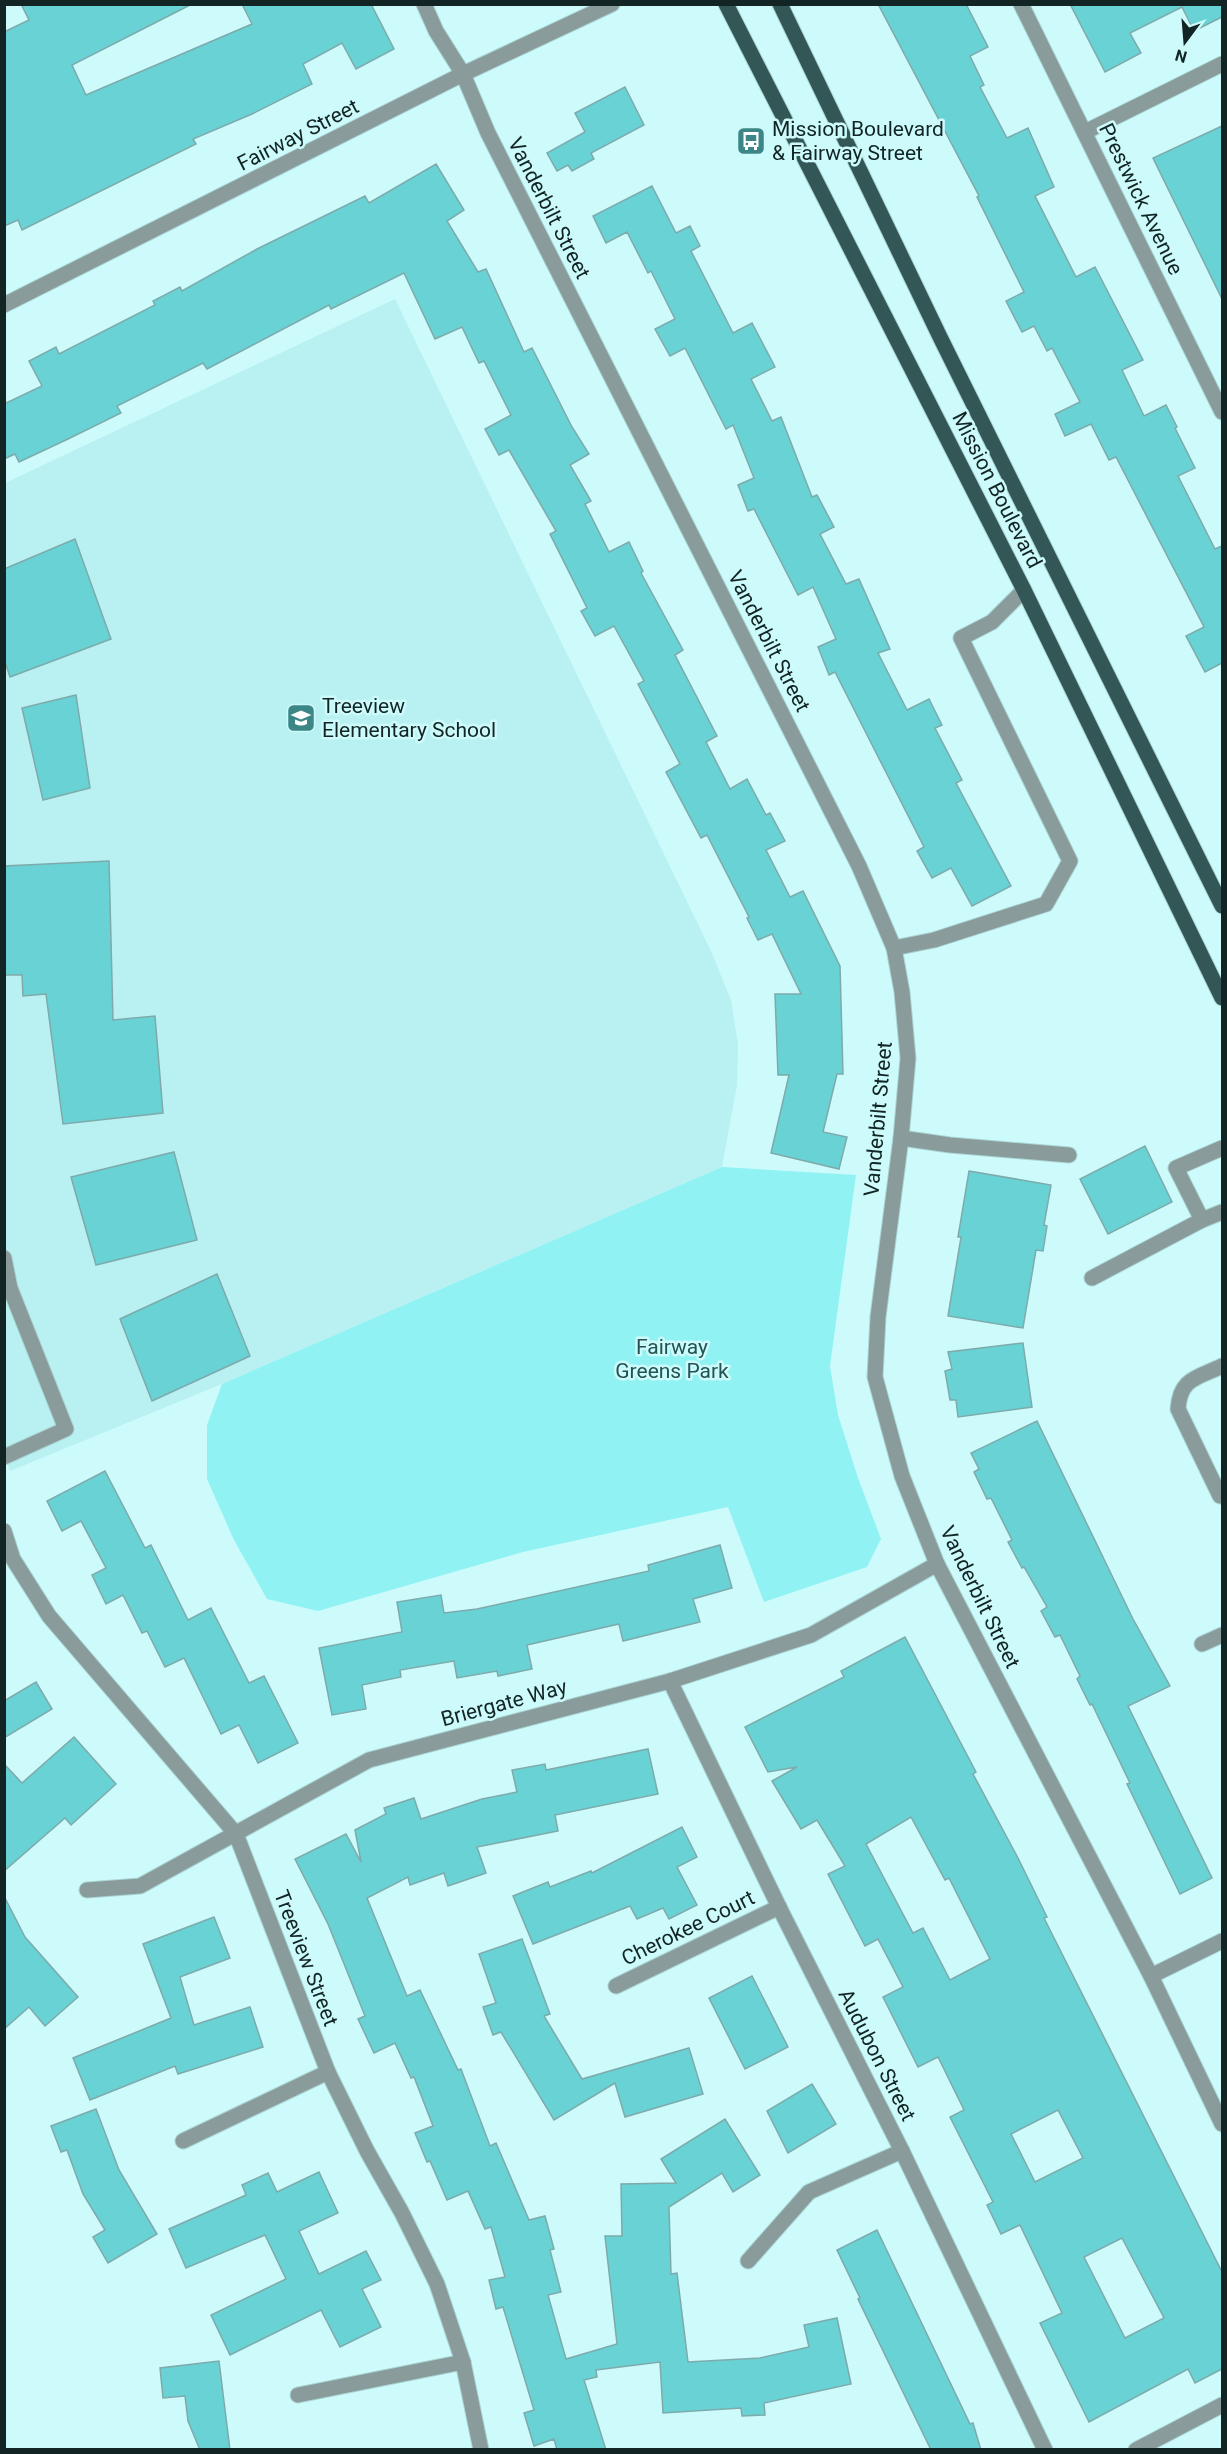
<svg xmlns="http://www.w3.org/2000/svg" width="1227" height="2454" viewBox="0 0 1227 2454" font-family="Roboto,sans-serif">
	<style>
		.built { fill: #b9f1f2 }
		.green { fill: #90f2f3 }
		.building { fill: #68d2d4; stroke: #7eaaab; stroke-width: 1.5; fill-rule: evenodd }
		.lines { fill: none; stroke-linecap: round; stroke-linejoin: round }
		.lane-casing { stroke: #abd4d4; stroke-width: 17 }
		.street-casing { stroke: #abd4d4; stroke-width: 17 }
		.primary-casing { stroke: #abd4d4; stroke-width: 17 }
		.lane { stroke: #899b9b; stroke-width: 15 }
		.street { stroke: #899b9b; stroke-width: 15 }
		.primary { stroke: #335656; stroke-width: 15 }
		.labels { text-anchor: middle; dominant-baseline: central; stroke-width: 5; stroke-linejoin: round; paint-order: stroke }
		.poi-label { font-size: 21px; fill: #122424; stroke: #cdfbfb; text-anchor: start }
		.street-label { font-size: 21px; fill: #122424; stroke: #cdfbfb }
		.park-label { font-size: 21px; fill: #245354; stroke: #cdfbfb }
	</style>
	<rect width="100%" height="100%" fill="#cdfbfb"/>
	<path class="built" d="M395,299l317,654 19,47 7,44 -1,41 -15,82 -500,217 -212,87 -5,-14v-974z"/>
	<path class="green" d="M722,1167l134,8 -26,191 8,49 20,63 23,61 -14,28 -103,35 -36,-95 -205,45 -205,59 -51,-12 -33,-59 -27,-61v-54l15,-41z"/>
	<g class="building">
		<path d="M21,4h171l-120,61 14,30 166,-71 -10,-20h129l23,45 -38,20 -14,-26 -39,21 9,20 -60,30 -59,25 3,5 -174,86 -4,-10 -14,6v-194l25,-12z"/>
		<path d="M878,4h88l22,43 -18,9 14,29 -4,2 27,51 21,-10 26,59 -19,9 41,81 19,-10 48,93 -21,10 22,46 22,-11 11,22 -2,1 20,40 -17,8 37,73 7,-3v117l-17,9 -19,-36 18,-9 -88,-170 -7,3 -18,-36 -26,12 -10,-22 25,-12 -28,-54 -5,3 -13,-25 -12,6 -16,-31 18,-9 -47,-95 2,-1z"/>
		<path d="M1070,4h152v13l-28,14 -12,-24 -52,26 11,20 -36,19z"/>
		<path d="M625,87l19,38 -53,28 3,6 -22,12 -4,-6 -11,6 -10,-18 38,-21 -10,-19z"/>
		<path d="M1222,126v173l-69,-141z"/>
		<path d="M436,164l28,46 -17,11 31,51 8,-3 38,83 8,-4 40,79 17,27 -19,11 21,36 -6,3 24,48 20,-10 14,29 -2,2 42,77 -8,5 42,81 -11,6 24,47 17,-10 19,36 4,-2 15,28 -19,9 24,47 13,-6 37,75 3,108h-6l-14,58 24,5 -8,32 -68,-16 18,-78h-11l-3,-81h26l-29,-60 -14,6 -11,-22 2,-1 -42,-82 -6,3 -35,-66 14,-8 -42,-80 6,-3 -30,-55 -19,10 -14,-25 6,-3 -37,-74 6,-3 -47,-81 -10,5 -14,-26 26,-14 -27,-54 -5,2 -17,-36 -27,12 -31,-66 -73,36 -2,-4 -122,64 -4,-6 -86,43 4,7 -53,26 -49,23 -4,-8 -11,5v-55l38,-18 -13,-25 27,-14 3,7 96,-49 -2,-4 27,-14 2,4 75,-42 108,-53 4,7z"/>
		<path d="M652,186l24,47 14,-7 10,20 -9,5 42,82 19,-10 23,44 -24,12 21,42 9,-4 31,80 5,-2 17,32 -14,7 26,50 13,-5 31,70 -12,4 29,57 22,-11 13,26 -7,3 27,52 -6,3 55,103 -39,20 -21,-38 -19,10 -15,-27 7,-4 -89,-175 -6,3 -11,-28 18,-8 -23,-52 -15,8 -44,-86 -6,2 -10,-26 16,-7 -21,-53 -7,4 -41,-81 -15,8 -15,-27 20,-10 -24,-48 -3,2 -21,-41 -21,11 -13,-27z"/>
		<path d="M75,539l36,100 -101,38 -6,-18v-90z"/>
		<path d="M76,695l14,93 -47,12 -21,-92z"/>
		<path d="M109,861l4,159 42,-4 8,97 -100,11 -17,-130 -23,2 -1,-21h-18v-109z"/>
		<path d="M1145,1146l27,56 -64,32 -28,-55z"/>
		<path d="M174,1152l23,88 -101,25 -25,-88z"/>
		<path d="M969,1171l82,14 -7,40 3,1 -4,25 -7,-1 -13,78 -75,-12 13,-79h-3z"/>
		<path d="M217,1274l33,82 -98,45 -32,-82z"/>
		<path d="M1023,1343l9,64 -74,10 -2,-17h-6l-5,-29 7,-2 -4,-17z"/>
		<path d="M1037,1421l96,198 37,67 -42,20 84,172 -32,16 -53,-110 3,-1 -38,-79 -2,1 -13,-26 3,-3 -20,-41 -5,2 -14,-26 6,-4 -23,-40 -2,1 -14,-26 4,-2 -21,-42 -4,1 -13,-27 5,-3 -8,-16z"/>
		<path d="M105,1471l40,77 6,-3 37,75 23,-12 38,75 15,-7 34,67 -40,20 -19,-38 -18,9 -37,-76 -19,9 -18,-36 -5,2 -19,-38 -17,9 -14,-29 14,-7 -25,-47 -19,10 -15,-30z"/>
		<path d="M720,1545l12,43 -39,11 7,23 -77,19 -4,-17 -92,21 5,24 -34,7 -1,-5 -40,7 -3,-17 -54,9 1,7 -39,8 4,24 -34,6 -13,-67 83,-16 -5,-30 44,-7 3,18 33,-4 172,-38 -1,-6z"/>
		<path d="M905,1637l71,135 -3,2 45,84 29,59 -3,1 178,354v97l-27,14 -7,-14 -99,53 -49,-99 22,-10 -42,-88 -19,9 -14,-29 6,-3 -43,-85 14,-7 -26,-53 -20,10 -35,-70 20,-10 -25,-48 -13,7 -37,-72 17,-8 -28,-46 -16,9 -29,-48 25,-14 -29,5 -23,-45 99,-50 -3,-6zM911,1817l34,63 4,-2 41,81 -40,21 -27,-52 -10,5 -47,-89zM1058,2110l25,48 -48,24 -24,-48zM1122,2238l42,80 -39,20 -41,-81z"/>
		<path d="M36,1682l16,27 -48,29v-37z"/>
		<path d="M74,1737l42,47 -45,41 -6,-7 -61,53v-107l18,19z"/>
		<path d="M648,1749l10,45 -103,21 3,16 -81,16 9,26 -38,13 -4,-13 -34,12 -2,-8 -41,21 40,98 13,-6 38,80 3,-1 29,77 6,-3 33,77 16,-4 9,33 -4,1 11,42 -13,3 18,64 51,-15 -12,-108h17l-1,-52 55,-1 -15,-24 64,-40 35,56 -27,17 -11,-19 -53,34 2,67 6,-1 11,89 72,-4 49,-11 -5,-22 33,-7 14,66 -87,19 1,12 -23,1 -1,-8 -78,5 -3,-51 -64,8 1,7 -13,3 22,70h-49l-3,-11 -20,7 -10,-33 10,-3 -31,-103 -7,2 -7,-29 16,-3 -14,-50 -6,2 -17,-38 -21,9 -17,-39 -3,1 -12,-29 18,-7 -19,-49 -3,1 -16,-35 -21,10 -16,-34 7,-3 -37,-92 -33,-65 51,-25 15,28 -6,-32 31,-16 -2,-6 30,-10 7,21 61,-20 35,-7 -5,-22 33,-6 1,6z"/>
		<path d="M682,1827l15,30 -20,10 20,38 -28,14 -6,-11 -26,11 -7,-13 -97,38 -20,-48 35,-14 2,5 41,-16 1,2z"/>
		<path d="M4,1896l21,41 53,60 -33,29 -16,-19 -25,22z"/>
		<path d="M214,1917l16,41 -50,19 14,48 56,-18 13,40 -85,27 -3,-8 -85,34 -17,-42 98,-40 -28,-74z"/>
		<path d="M522,1939l28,75 -6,2 38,63 107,-31 14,46 -78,23 -10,-34 -61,37 -53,-88 -8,3 -10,-28 13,-4 -17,-49z"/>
		<path d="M752,1976l36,71 -43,22 -36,-71z"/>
		<path d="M812,2084l24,40 -48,29 -21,-42z"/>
		<path d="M96,2109l23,61 38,64 -49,29 -15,-26 12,-7 -22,-36 -16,-44 -6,2 -10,-26z"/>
		<path d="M319,2172l19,41 -39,18 20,43 47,-23 15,29 -19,9 19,38 -41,20 -19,-37 -91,45 -19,-40 75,-36 -21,-44 -79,33 -17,-39 77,-34 -4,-10 26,-12 9,19z"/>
		<path d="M877,2230l93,194 3,-1 8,27h-50l-73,-151 2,-1 -23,-48z"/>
		<path d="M219,2361l11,89h-30l-12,-29 -3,-25 -22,2 -3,-30z"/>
	</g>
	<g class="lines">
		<g class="lane-casing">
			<g id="lane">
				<path d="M894,948l40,-8 112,-36 24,-43 -109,-223 31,-16 32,-32"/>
				<path d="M901,1138l49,7 119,10"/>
				<path d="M1222,1148l-46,20 26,52 20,-8"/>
				<path d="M4,1258l6,30 56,141 -62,28"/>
				<path d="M1092,1278l110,-58"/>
				<path d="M1220,1496l-42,-87c2,-31 19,-31 44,-43"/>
				<path d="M1202,1644l20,-9"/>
			</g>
		</g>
		<g class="street-casing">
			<g id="street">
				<path d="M424,4l12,27 27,43 25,59 371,733 35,82 8,44 6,66 -7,80 -23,179 -3,60 27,99 35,88 214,412 71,148"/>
				<path d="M1021,4l201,408"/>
				<path d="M1085,132l137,-68"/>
				<path d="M4,305l459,-231 149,-70"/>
				<path d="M4,1531l9,28 36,57 187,218 92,238 39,79 35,62 35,71 26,78 18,88"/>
				<path d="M670,1681l109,226 123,244 143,299"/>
				<path d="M87,1890l53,-4 229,-126 301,-79 141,-46 126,-71"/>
				<path d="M1151,1976l71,-35"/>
				<path d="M616,1986l163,-79"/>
				<path d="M183,2141l145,-69"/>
				<path d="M748,2261l61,-69 93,-41"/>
				<path d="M298,2395l165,-33"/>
				<path d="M1136,2450l86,-45"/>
			</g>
		</g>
		<g class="primary-casing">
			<g id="primary">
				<path d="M726,4l298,586 198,408"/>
				<path d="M780,4l160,333 282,569"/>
			</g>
		</g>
		<use href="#lane" class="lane"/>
		<use href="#street" class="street"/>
		<use href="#primary" class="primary"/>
	</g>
	<defs>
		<g id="bus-square" transform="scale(1.5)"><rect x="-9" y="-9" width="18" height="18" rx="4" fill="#3d8687" stroke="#cdfbfb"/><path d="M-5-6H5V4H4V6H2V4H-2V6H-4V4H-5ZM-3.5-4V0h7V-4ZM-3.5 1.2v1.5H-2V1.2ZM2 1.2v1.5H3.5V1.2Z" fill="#fff"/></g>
		<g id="school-square" transform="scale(1.5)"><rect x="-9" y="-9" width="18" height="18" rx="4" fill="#3d8687" stroke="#cdfbfb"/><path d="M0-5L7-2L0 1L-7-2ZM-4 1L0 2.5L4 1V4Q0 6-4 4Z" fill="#fff"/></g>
	</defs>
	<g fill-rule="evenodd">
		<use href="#bus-square" x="751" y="141"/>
		<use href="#school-square" x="301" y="718"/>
	</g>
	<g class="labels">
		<g class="poi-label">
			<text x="772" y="129">Mission Boulevard<tspan x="772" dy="24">&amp; Fairway Street</tspan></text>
			<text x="322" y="706">Treeview<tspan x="322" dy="24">Elementary School</tspan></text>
		</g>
		<g class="street-label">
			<text transform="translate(298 135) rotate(-27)">Fairway Street</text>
			<text transform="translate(1141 199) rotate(64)">Prestwick Avenue</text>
			<text transform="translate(549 208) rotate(63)">Vanderbilt Street</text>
			<text transform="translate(997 490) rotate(63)">Mission Boulevard</text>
			<text transform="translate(769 641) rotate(63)">Vanderbilt Street</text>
			<text transform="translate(878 1119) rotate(-85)">Vanderbilt Street</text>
			<text transform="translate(980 1597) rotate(64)">Vanderbilt Street</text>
			<text transform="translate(504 1703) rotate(-15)">Briergate Way</text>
			<text transform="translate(688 1928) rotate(-26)">Cherokee Court</text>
			<text transform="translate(306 1958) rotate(69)">Treeview Street</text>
			<text transform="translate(877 2055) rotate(63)">Audubon Street</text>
		</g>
		<g class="park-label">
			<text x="672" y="1347">Fairway<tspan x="672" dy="24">Greens Park</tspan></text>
		</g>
	</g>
	<rect width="1227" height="2454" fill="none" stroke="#122424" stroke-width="12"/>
	<g transform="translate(1185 42) rotate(196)" stroke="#cdfbfb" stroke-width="4.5" paint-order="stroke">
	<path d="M0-4.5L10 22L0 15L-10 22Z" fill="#122424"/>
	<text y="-9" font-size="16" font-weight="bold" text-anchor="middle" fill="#122424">N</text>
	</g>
</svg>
